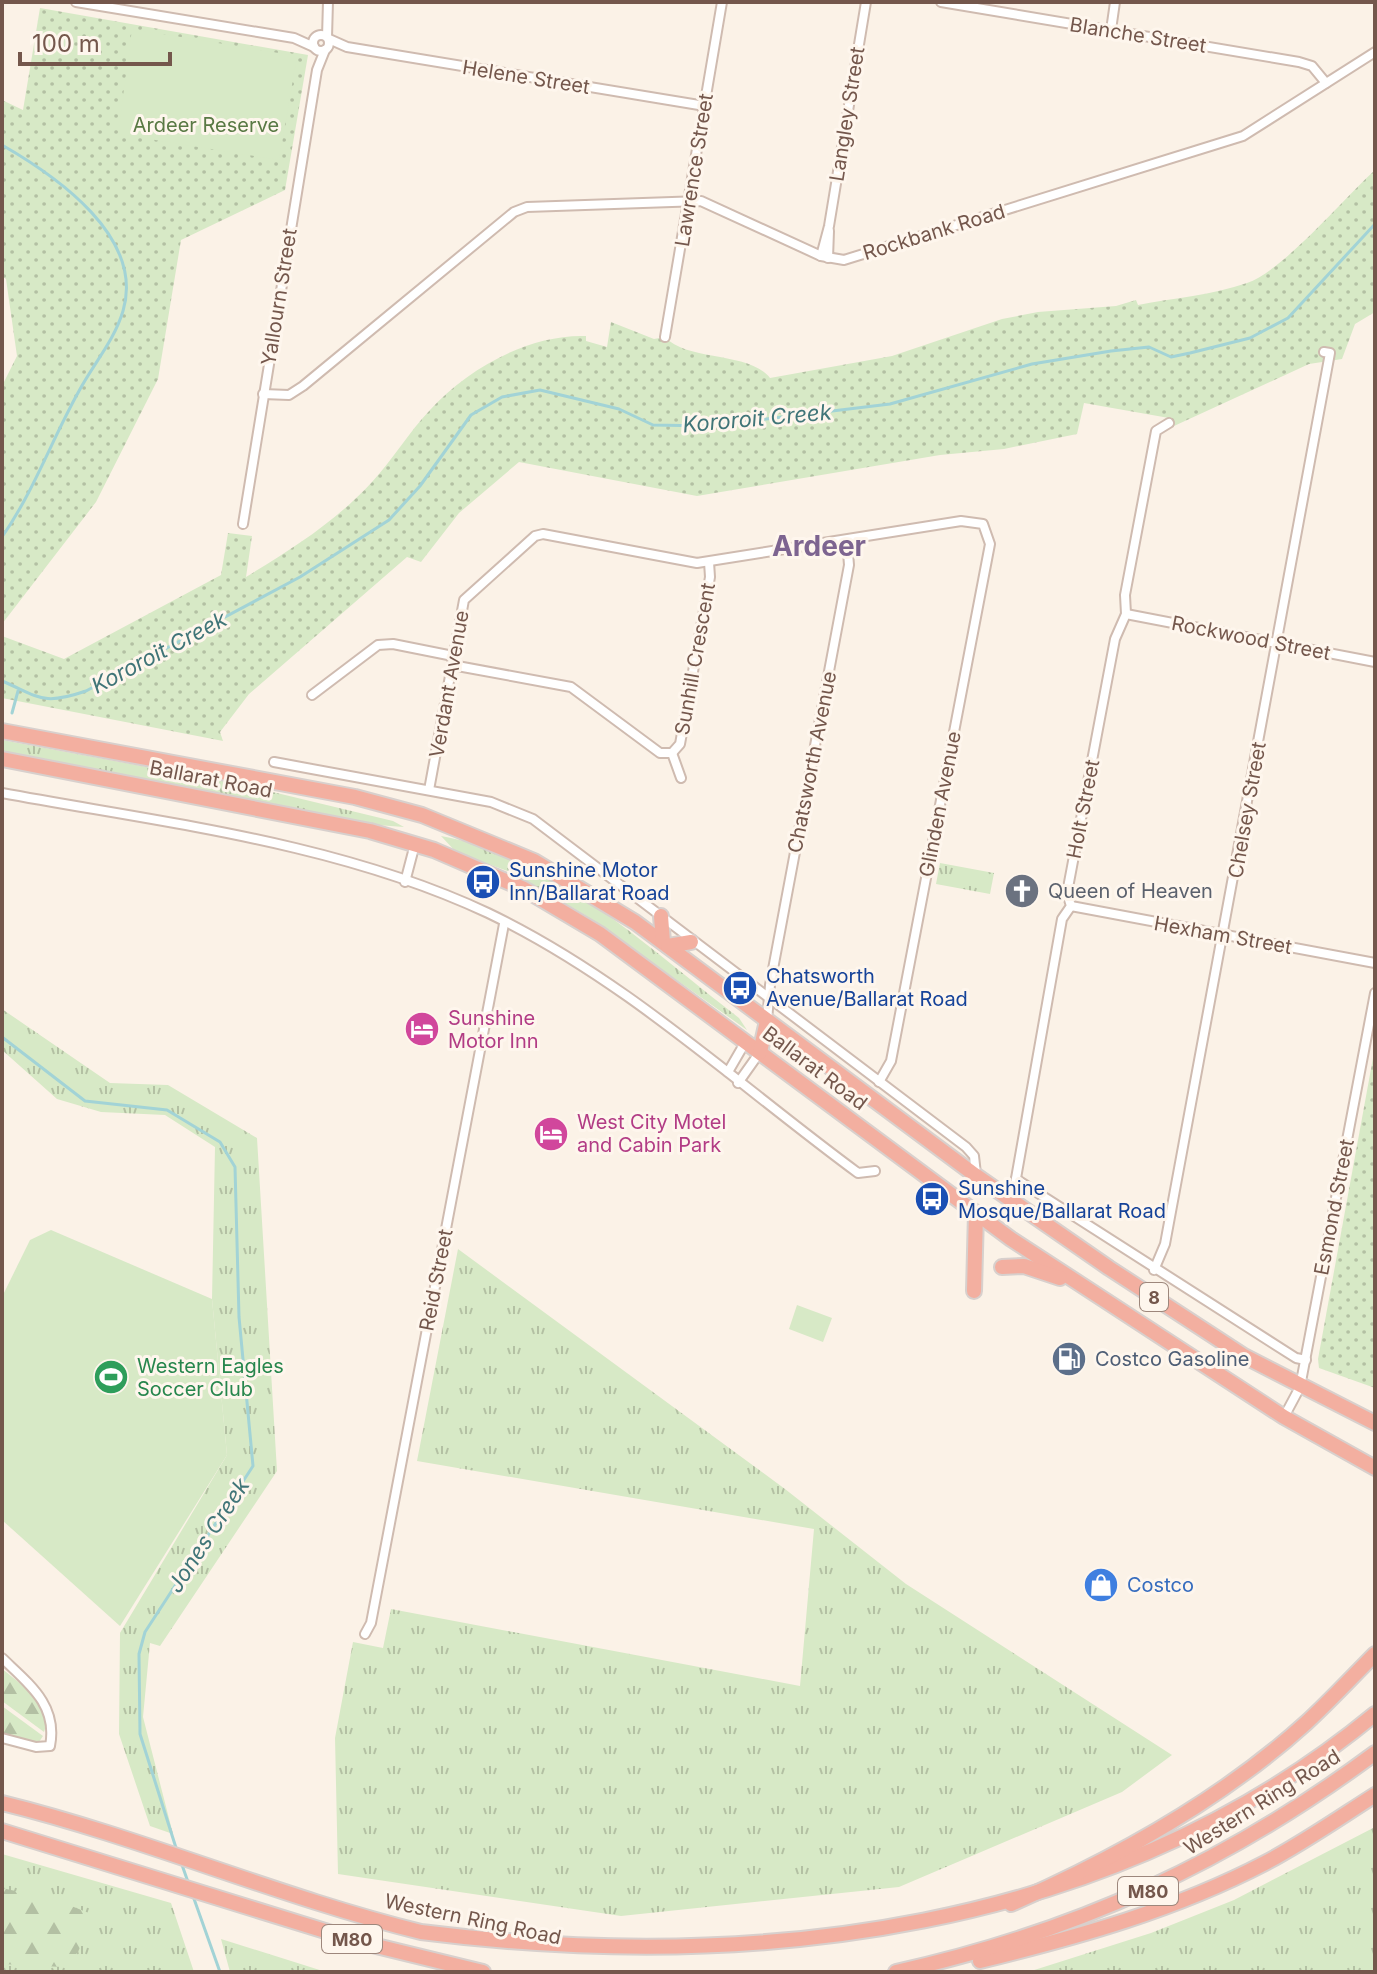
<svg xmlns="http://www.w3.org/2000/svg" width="1377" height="1974" viewBox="0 0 1377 1974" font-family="Inter,sans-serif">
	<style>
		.grass { fill: url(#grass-tufts) }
		.forest { fill: url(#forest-firs) }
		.park { fill: url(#park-dots) }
		.garden { fill: #d7e9c6 }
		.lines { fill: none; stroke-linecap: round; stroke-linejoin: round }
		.stream { stroke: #a2d3d6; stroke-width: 3 }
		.street-casing { stroke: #cfbbb0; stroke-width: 12 }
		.highway-casing { stroke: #d8d0cd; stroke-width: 18 }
		.street { stroke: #fff; stroke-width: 8 }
		.highway { stroke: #f3afa0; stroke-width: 14 }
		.labels { text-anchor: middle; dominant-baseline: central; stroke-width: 6; stroke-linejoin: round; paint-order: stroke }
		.shield { fill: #fef6ed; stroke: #9d877c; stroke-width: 2 }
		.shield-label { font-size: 18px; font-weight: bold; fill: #74574c }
		.street-label { font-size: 20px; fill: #74574c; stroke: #fef6ed }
		.park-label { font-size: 20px; fill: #597944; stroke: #fef6ed }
		.transit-label { font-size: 20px; fill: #164399; stroke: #fef6ed; text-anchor: start }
		.worship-label { font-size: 20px; fill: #5b616d; stroke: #fef6ed; text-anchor: start }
		.hotel-label { font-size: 20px; fill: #b23c85; stroke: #fef6ed; text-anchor: start }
		.service-label { font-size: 20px; fill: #4e5e75; stroke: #fef6ed; text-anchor: start }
		.leisure-label { font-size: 20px; fill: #27864d; stroke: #fef6ed; text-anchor: start }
		.shop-label { font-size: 20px; fill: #366cbe; stroke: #fef6ed; text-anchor: start }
		.water-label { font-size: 22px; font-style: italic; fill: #407578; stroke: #fef6ed }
		.district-label { font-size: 28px; font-weight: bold; fill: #7d6490; stroke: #fef6ed }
	</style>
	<defs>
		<pattern id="grass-tufts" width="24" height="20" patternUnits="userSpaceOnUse" patternTransform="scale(2)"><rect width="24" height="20" fill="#d7e9c6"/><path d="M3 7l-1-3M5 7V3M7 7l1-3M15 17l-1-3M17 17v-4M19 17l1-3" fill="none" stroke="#b3c0a3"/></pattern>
		<pattern id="forest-firs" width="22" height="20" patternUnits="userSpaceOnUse" patternTransform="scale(2)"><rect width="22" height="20" fill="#d7e9c6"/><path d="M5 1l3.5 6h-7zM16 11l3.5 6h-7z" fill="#b3c0a3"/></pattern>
		<pattern id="park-dots" width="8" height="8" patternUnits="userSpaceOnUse" patternTransform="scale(2)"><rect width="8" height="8" fill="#d7e9c6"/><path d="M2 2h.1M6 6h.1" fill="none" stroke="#b3c0a3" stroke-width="1.8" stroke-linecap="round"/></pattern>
	</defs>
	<rect width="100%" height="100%" fill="#fbf2e7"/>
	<g class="grass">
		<path d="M2,740l242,45 149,36 11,6 -27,-2 -375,-73z"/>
		<path d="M441,836c111,19 212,116 298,182l8,12 -162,-115 -72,-42 -57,-21z"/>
		<path d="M940,863l54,10 -4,21 -54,-10z"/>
		<path d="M2,1009l108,74 58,2 89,53 20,333 -117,175 -10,-3 -7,74 30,117 -23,-8 -31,-92 1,-101 107,-178 -15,-156 3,-152 -50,-32 -64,-3 -44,-13 -55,-49z"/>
		<path d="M458,1249l327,240 121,95 266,171 -50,37 -223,95 -278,29 -283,-42 -3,-136 18,-96 30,6 8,-39 409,77 14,-157 -397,-68z"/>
		<path d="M1375,1827v145h-347l123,-39 83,-33z"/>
		<path d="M2,1854l169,49 23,69h-192z"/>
		<path d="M221,1939l105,33h-96z"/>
	</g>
	<g class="forest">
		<path d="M2,1669c17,13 53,40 42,63l-42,-31z"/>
		<path d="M2,1706l41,30 -4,6 -37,-4z"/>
		<path d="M2,1888l54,12 38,15 -16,37 -15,15 -61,-3z"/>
	</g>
	<g class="park">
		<path d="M40,8l268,47 -23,135 -104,50 -23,139 -62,123 -94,122v-238l15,-30 -11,-77 -4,-3v-176l21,10z"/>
		<path d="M1375,170v142l-20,12 -13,35 -33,5 -135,62 -5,-8 -85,-15 -7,31 -73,15 -64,6 -243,41 -178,-34 -60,51 -38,49 -14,-5 -158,137 -29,38 3,9 -221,-43v-62l62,23 157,-84 7,-42 24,3 -6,41c46,-28 89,-55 126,-95 21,-23 37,-50 58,-72 38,-42 100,-76 156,-74v5l21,6 4,-25 43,17 11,-2c23,25 84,14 105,41l122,-22 110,-37 36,-7 78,-6 20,-6 2,5c35,-7 75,-10 109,-22 37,-13 96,-84 128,-113z"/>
		<path d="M1375,1047v341l-56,-20 -1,-9z"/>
	</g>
	<g class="garden">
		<path d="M132,29l165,27 -18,104 -161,-26z"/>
		<path d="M51,1230l161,69 15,156 -107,171 -118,-106v-223l28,-57z"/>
		<path d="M797,1305l35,13 -9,24 -34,-13z"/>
	</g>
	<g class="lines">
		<g class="stream">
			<path d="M2,145c54,31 143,92 121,166 -9,30 -29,52 -44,80 -27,48 -45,100 -77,146"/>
			<path d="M2,681c38,16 40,25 84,10l214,-114 89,-57 31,-34 51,-71 31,-18 38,-7 79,19 34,16 56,1 181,-22 142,-40 79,-13 38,-4 22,10 19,-4 60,-15 38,-20 87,-94"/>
			<path d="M12,713l6,-22"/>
			<path d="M2,1037l83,64 82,9 53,32 15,25 4,150 14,149 -108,166 -6,22 1,80 37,117"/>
			<path d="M181,1862l7,20"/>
			<path d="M193,1896l27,76"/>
		</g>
		<g class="street-casing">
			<g id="street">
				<path d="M76,2l218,36 20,9"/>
				<path d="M941,2l358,60 13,4 14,17"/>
				<path d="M1111,30l4,-28"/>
				<circle cx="321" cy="43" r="8"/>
				<path d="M327,37l1,-35"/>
				<path d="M329,39l18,8 358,59"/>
				<path d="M821,256l8,-30 37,-224"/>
				<path d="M828,258l1,-27"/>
				<path d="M665,337l57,-335"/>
				<path d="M263,394l26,1 14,-9 211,-174 13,-5 174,-6 120,55 23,4 399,-124 132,-84"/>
				<path d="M243,524l74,-454 8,-20"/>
				<path d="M1126,614l249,48"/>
				<path d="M452,665l119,22 89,66h12l8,-9 30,-167 -1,-15"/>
				<path d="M312,695l66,-50 15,-1 60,12"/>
				<path d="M672,753l9,25"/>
				<path d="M274,762l217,40 42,17 433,328 8,9 2,18"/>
				<path d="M429,790l35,-190 71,-64 8,-2 154,29 264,-42 22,3 7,20 -99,517 -12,21"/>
				<path d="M2,793c162,30 335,49 486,120 136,65 249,171 370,260l17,-2"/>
				<path d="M405,882l10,-38"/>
				<path d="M1071,906l304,57"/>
				<path d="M767,1021l3,-36 79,-420 -2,-25"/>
				<path d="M728,1072l18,-31"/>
				<path d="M738,1083l22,-31"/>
				<path d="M1016,1179l280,179 10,2"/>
				<path d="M1012,1201l50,-282 9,-13 -4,-13 48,-254 11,-25 -1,-19 31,-164 13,-8"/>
				<path d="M1154,1270l11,-26 165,-891 -6,-1"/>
				<path d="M1284,1417l16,-30 75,-394"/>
				<path d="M365,1634l6,-11 133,-699"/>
				<path d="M2,1658c27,26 56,47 48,88l-14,1 -34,-9"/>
			</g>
		</g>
		<g class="highway-casing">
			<g id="highway">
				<path d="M2,731l353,66 67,18 112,46 101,61 340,253 134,93 135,88 131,67"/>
				<path d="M2,759l368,72 64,19 90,39 76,45 411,305 273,178 91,51"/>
				<path d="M661,916l2,26"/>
				<path d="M668,946l23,-4"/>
				<path d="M760,1052l7,-31"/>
				<path d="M1002,1267l22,-1 36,12"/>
				<path d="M974,1291l2,-78"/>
				<path d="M2,1803c142,35 277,94 419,129 333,42 690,0 954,-218"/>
				<path d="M2,1831l362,112 119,29"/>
				<path d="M1011,1904c105,-46 210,-104 295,-181 24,-22 46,-46 69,-69"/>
				<path d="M980,1961c98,-24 195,-51 285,-98 38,-20 74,-45 110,-68"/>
				<path d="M896,1972c180,-40 331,-109 479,-219"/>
			</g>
		</g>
		<use href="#street" class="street"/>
		<use href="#highway" class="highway"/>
	</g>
	<defs>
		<g id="bus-disc" transform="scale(1.8)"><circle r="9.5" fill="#1a4fb4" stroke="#fef6ed"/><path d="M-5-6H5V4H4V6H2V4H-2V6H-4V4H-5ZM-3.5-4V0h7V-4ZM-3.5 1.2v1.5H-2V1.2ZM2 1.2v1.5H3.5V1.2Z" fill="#fff"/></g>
		<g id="church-disc" transform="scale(1.8)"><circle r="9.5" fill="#6b7280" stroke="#fef6ed"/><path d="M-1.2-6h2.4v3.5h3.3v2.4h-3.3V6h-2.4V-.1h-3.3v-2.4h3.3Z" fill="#fff"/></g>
		<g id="hotel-disc" transform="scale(1.8)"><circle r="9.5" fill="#d1479c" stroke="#fef6ed"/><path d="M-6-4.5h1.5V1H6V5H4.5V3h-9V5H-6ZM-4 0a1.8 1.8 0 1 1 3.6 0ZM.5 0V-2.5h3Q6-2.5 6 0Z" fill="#fff"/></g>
		<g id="fuel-disc" transform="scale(1.8)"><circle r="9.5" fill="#5c6f8a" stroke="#fef6ed"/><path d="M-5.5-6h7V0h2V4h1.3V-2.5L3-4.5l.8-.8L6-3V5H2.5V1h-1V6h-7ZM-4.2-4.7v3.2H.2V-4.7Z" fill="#fff"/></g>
		<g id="stadium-disc" transform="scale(1.8)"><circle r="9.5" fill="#2e9e5b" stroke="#fef6ed"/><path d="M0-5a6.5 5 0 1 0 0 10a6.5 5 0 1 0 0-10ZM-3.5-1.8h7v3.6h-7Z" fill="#fff"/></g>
		<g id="shop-disc" transform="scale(1.8)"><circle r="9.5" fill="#3f7fe0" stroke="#fef6ed"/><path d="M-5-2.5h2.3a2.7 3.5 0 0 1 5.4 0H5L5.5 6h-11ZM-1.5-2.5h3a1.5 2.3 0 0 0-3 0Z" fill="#fff"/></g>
	</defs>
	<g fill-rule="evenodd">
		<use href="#bus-disc" x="483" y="882"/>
		<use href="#church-disc" x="1022" y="891"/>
		<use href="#bus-disc" x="740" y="988"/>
		<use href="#hotel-disc" x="422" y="1029"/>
		<use href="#hotel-disc" x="551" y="1134"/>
		<use href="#bus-disc" x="932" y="1199"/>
		<use href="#fuel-disc" x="1069" y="1359"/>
		<use href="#stadium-disc" x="111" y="1377"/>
		<use href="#shop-disc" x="1101" y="1585"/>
	</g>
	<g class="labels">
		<g class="shield">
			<rect x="1140" y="1283" width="28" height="28" rx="6"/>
			<rect x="1118" y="1877" width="60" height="28" rx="6"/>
			<rect x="322" y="1925" width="60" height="28" rx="6"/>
		</g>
		<g class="shield-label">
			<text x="1154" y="1297">8</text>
			<text x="1148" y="1891">M80</text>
			<text x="352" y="1939">M80</text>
		</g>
		<g class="street-label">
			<text transform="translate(1138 35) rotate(9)">Blanche Street</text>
			<text transform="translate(526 77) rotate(9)">Helene Street</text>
			<text transform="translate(847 114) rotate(-81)">Langley Street</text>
			<text transform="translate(694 170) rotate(-81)">Lawrence Street</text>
			<text transform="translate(934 232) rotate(-17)">Rockbank Road</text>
			<text transform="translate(279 297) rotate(-81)">Yallourn Street</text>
			<text transform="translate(1251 638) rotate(11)">Rockwood Street</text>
			<text transform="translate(695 659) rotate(-80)">Sunhill Crescent</text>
			<text transform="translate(449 684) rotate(-80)">Verdant Avenue</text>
			<text transform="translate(812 762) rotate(-79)">Chatsworth Avenue</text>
			<text transform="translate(211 779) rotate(11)">Ballarat Road</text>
			<text transform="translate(940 804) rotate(-79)">Glinden Avenue</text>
			<text transform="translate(1083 809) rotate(-79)">Holt Street</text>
			<text transform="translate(1247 810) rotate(-80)">Chelsey Street</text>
			<text transform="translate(1223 935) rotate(10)">Hexham Street</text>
			<text transform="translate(815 1068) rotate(37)">Ballarat Road</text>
			<text transform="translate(1334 1207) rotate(-79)">Esmond Street</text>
			<text transform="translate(436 1280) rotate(-79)">Reid Street</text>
			<text transform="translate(1262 1802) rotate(-32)">Western Ring Road</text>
			<text transform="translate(473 1919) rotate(12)">Western Ring Road</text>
		</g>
		<g class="park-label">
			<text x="206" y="125">Ardeer Reserve</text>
		</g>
		<g class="transit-label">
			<text x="509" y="870">Sunshine Motor<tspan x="509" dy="23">Inn/Ballarat Road</tspan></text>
			<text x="766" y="976">Chatsworth<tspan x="766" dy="23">Avenue/Ballarat Road</tspan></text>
			<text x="958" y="1188">Sunshine<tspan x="958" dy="23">Mosque/Ballarat Road</tspan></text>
		</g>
		<g class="worship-label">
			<text x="1048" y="891">Queen of Heaven</text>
		</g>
		<g class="hotel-label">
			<text x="448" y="1018">Sunshine<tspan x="448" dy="23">Motor Inn</tspan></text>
			<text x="577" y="1122">West City Motel<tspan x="577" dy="23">and Cabin Park</tspan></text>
		</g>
		<g class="service-label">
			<text x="1095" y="1359">Costco Gasoline</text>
		</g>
		<g class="leisure-label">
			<text x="137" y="1366">Western Eagles<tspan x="137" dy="23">Soccer Club</tspan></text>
		</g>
		<g class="shop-label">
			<text x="1127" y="1585">Costco</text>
		</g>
		<g class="water-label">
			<text transform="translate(757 418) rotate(-5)">Kororoit Creek</text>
			<text transform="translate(159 652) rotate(-28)">Kororoit Creek</text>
			<text transform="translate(208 1535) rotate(-57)">Jones Creek</text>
		</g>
		<g class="district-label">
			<text x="819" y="546">Ardeer</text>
		</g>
	</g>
	<rect width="1377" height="1974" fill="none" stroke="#74574c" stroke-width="8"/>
	<path d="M20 52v12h150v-12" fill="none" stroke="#74574c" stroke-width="4"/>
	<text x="32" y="52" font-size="24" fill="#74574c" stroke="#fef6ed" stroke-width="6" paint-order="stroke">100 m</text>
</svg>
